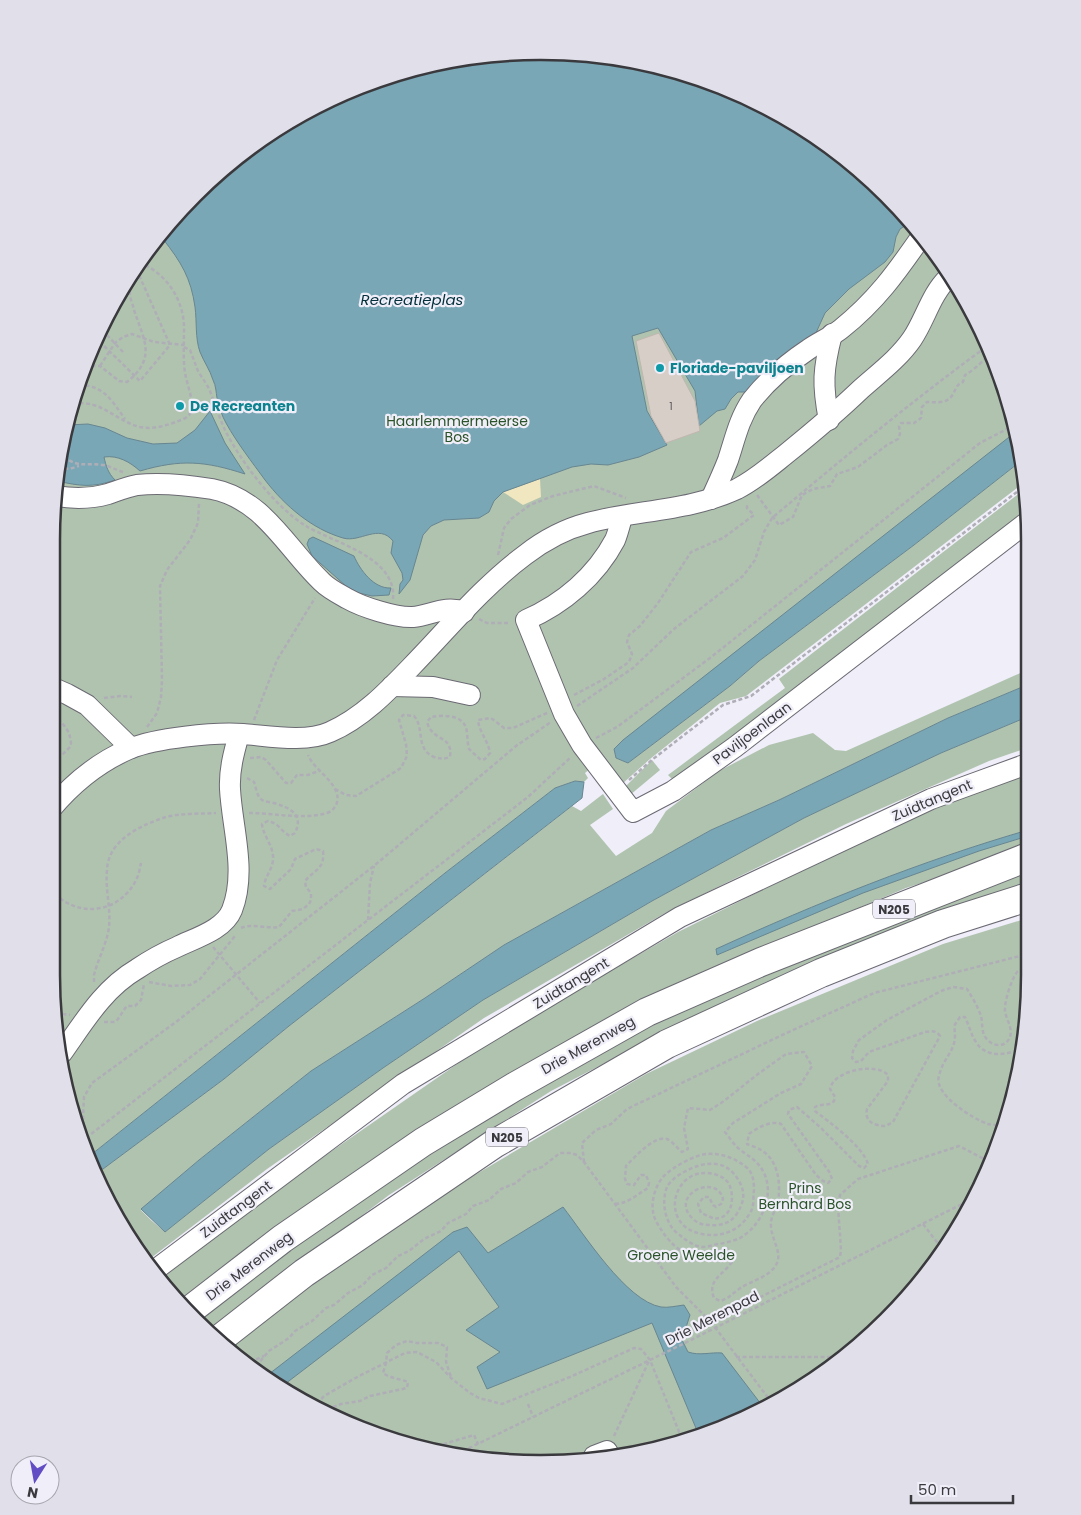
<svg xmlns="http://www.w3.org/2000/svg" width="1081" height="1515" viewBox="0 0 1081 1515" font-family="Poppins,sans-serif">
	<style>
		.green { fill: #b0c3af }
		.sand { fill: #f0e6c0 }
		.water { fill: #7aa7b5; stroke: #678691 }
		.building { fill: #d7cec7; stroke: #c1b7b0 }
		.lines { fill: none; stroke-linecap: round; stroke-linejoin: round }
		.minor-casing { stroke: #6b6a73; stroke-width: 22 }
		.highway-casing { stroke: #6b6a73; stroke-width: 30 }
		.path { stroke: #afaeb7; stroke-width: 2.5; stroke-dasharray: 4 2.5; stroke-linecap: butt }
		.minor { stroke: #fff; stroke-width: 20 }
		.highway { stroke: #fff; stroke-width: 28 }
		.culture-dot { fill: #0f9aa8; stroke: #efeef9; stroke-width: 2 }
		.labels { text-anchor: middle; dominant-baseline: central; stroke-width: 4.5; stroke-linejoin: round; paint-order: stroke }
		.number-label { font-size: 11px; fill: #615f60 }
		.shield { fill: #efeef9; stroke: #707076; stroke-width: 1 }
		.shield-label { font-size: 12px; font-weight: bold; fill: #3a3a3e }
		.culture-label { font-size: 14px; font-weight: bold; fill: #0d838f; stroke: #efeef9; text-anchor: start }
		.park-label { font-size: 14px; fill: #2b5329; stroke: #efeef9 }
		.street-label { font-size: 14px; fill: #3a3a3e; stroke: #efeef9 }
		.water-label { font-size: 15px; font-style: italic; fill: #03303b; stroke: #efeef9 }
		.rim { fill: none; stroke: #3a3a3e; stroke-width: 2.5 }
	</style>
	<rect width="100%" height="100%" fill="#efeef9"/>
	<g class="green">
		<path d="M572,52l95,16 90,34 81,50 70,66 71,106 35,115 -398,319 12,5 102,-77 29,-25 155,-116 107,-84 5,20 -280,215 -26,7 -70,56 -28,25 -20,-25 -17,14 3,5 -4,4 -9,-1 -20,7 -110,85 -353,281 -24,-53 -17,-127v-434l10,-95 27,-91 29,-58 101,-123 78,-56 87,-40 93,-22z"/>
		<path d="M1026,488v27l-352,266 -6,-6 117,-87 -6,-9z"/>
		<path d="M1027,670v15l-79,33 -169,82 -68,30 -207,115 -79,53 -114,73 -112,89 -58,50 11,11 13,11 104,-83 114,-81 100,-68 169,-99 152,-83 137,-65 86,-36v31l-38,13 -143,63 -179,88 -183,106 -217,151 -120,92 -13,-15 -36,-78 5,1 121,-90 65,-53 283,-220 9,5 22,-17 10,15 -23,16 26,31 36,-23 14,-22 53,-40 50,-26 44,-12 22,17 11,1z"/>
		<path d="M652,760l8,10 -30,25 -6,-7z"/>
		<path d="M1027,771l1,78 -122,39 -213,90 -507,328 -24,-28 118,-91 216,-150 182,-105 177,-88 142,-62z"/>
		<path d="M1028,865v20l-213,77 -102,45 -162,84 -162,104 -180,137 -12,-14 141,-108 182,-118 196,-106z"/>
		<path d="M1028,918l1,88 -16,95 -34,90 -50,81 -66,70 -106,71 -121,41 -159,6 -124,-34 -132,-82 24,-9 104,-78 90,-61 207,-122 111,-53 186,-77z"/>
	</g>
	<path class="sand" d="M540,479l1,18 -18,8 -20,-13z"/>
	<g class="water">
		<path d="M572,52l95,16 90,34 81,50 73,70 -11,7 -4,8 -3,15 -8,10 -36,27 -24,24 -10,22 -67,57h-10l-7,7 -6,10 -8,2 -18,15 -4,-35 -37,-63 -26,8 15,75 20,34 -28,12 -31,8 -17,-1 -19,3 -69,25 -9,9 -5,11 -10,6 -35,2 -13,6 -8,9 -13,45 -11,14 1,-10 3,-4 -1,-7 -11,-20 2,-12c-14,-18 -33,2 -50,-3 -31,-9 -58,-32 -78,-58 -13,-18 -28,-37 -39,-57 -4,-7 -7,-16 -9,-25 -1,-6 -1,-12 -4,-18 -3,-10 -9,-18 -13,-28 -5,-14 -3,-30 -5,-45 -4,-29 -14,-45 -32,-68l55,-66 78,-56 87,-40 93,-22z"/>
		<path d="M210,411l15,32 20,31c-40,-13 -64,-15 -105,-3 -10,-9 -22,-16 -36,-14 2,9 4,16 11,23 -23,8 -35,6 -58,1l4,-36 6,-20 21,-1 17,4 22,10 26,6 24,-1 18,-13z"/>
		<path d="M1013,434l8,27 -107,84 -155,116 -29,25 -102,77 -12,-5 -2,-9 9,-9z"/>
		<path d="M313,537l41,19c6,14 20,33 37,32l-2,7 -17,1 -13,-3 -13,-7 -34,-30 -5,-12 2,-5z"/>
		<path d="M1027,685v32l-86,36 -137,65 -152,83 -169,99 -100,68 -114,81 -104,83 -24,-23 58,-49 112,-89 114,-73 79,-53 207,-115 68,-30 169,-82z"/>
		<path d="M575,781l9,1 -2,16 -293,228 -65,53 -121,90 -5,-1 -6,-14 353,-281 110,-85z"/>
		<path d="M1028,830v6l-49,15 -116,42 -146,62 -1,-6c101,-46 205,-88 312,-119z"/>
		<path d="M563,1207c21,27 63,94 98,100 7,1 15,-1 23,-2l6,10 -8,25 6,12c12,4 22,0 34,1l42,55 -7,5 -59,20 -46,-110 -165,66 -10,-22 23,-15 -34,-22 33,-23 -40,-56 -174,133 -16,-10 184,-142 14,-5 21,26z"/>
	</g>
	<path class="building" d="M659,333l36,68 5,30 -34,12 -15,-27 -15,-75z"/>
	<g class="lines">
		<g class="minor-casing">
			<g id="minor">
				<path d="M829,420c-7,-35 -6,-51 3,-86"/>
				<path d="M56,496c18,3 34,3 52,-2 9,-3 19,-7 29,-9 25,-3 50,0 75,4 52,10 75,60 110,93 7,7 17,12 26,17 14,8 48,19 65,18 18,-2 33,-12 51,-5"/>
				<path d="M711,499c6,-13 12,-26 17,-39 7,-21 11,-41 24,-60 15,-19 36,-37 57,-51 10,-7 22,-12 32,-20 35,-28 55,-56 80,-92"/>
				<path d="M622,517c-2,7 -4,16 -7,23 -19,36 -52,64 -89,80l38,94 18,31 51,67 40,-21 62,-44 291,-224"/>
				<path d="M392,686l41,1 37,8"/>
				<path d="M51,687l16,7 20,11 44,43"/>
				<path d="M51,809c21,-25 48,-47 78,-60 27,-11 85,-17 114,-15 26,2 63,9 87,-2 32,-14 57,-40 81,-65 37,-38 71,-80 114,-112 18,-14 40,-26 63,-32 49,-13 102,-12 149,-34 18,-9 34,-23 49,-35 26,-21 51,-42 75,-65 18,-16 38,-31 51,-50 13,-19 19,-45 36,-61"/>
				<path d="M62,1053c22,-31 41,-64 75,-84 12,-8 26,-16 40,-22 18,-9 47,-17 55,-37 15,-39 0,-82 -2,-121 -1,-19 4,-37 9,-55"/>
				<path d="M155,1270l248,-186 277,-167 251,-118 96,-35"/>
				<path d="M594,1456l13,-5 2,4"/>
			</g>
		</g>
		<g class="highway-casing">
			<g id="highway">
				<path d="M190,1310l92,-71 141,-97 91,-55 133,-75 114,-50 267,-105"/>
				<path d="M217,1341l87,-68 190,-129 173,-100 154,-71 122,-49 85,-27"/>
			</g>
		</g>
		<g class="path">
			<path d="M184,347l6,3c3,7 5,14 8,21 4,7 9,13 12,20 5,13 9,26 15,39 16,32 50,77 81,96 28,17 91,31 87,73"/>
			<path d="M123,352l-16,-17 -7,7 40,39 30,-36 -31,-70"/>
			<path d="M85,366h15l19,15 8,1c30,-24 17,-42 7,-72 -1,-6 -5,-13 -4,-19 2,-10 10,-18 16,-26"/>
			<path d="M100,366l15,-23 8,-6 9,-3 22,8 30,3"/>
			<path d="M79,385c25,0 33,16 46,34"/>
			<path d="M73,404c29,-5 42,17 67,23 14,3 28,-2 41,-7 6,-2 11,-6 11,-13 0,-11 -5,-23 -7,-34 -2,-14 -1,-28 -1,-42 1,-28 -15,-55 -41,-67"/>
			<path d="M60,451c15,19 23,11 43,14 7,1 13,5 20,7"/>
			<path d="M58,467l11,2 10,-3"/>
			<path d="M757,495l22,30 14,-8 9,-22 11,-6 17,-3 7,-12 21,-7 29,-22 11,-6 2,-5 -1,-8 2,-3h13l7,-5 1,-11 5,-5c8,0 18,2 24,-5 5,-6 4,-12 12,-15l2,-7c8,-4 16,-13 24,-19"/>
			<path d="M498,555l6,-27 7,-9 19,-14 23,-9 41,-10 32,12"/>
			<path d="M479,619l8,4h23"/>
			<path d="M574,695l30,-16 25,-17 3,-8 -5,-12 2,-7 11,-9 18,-23 33,-51 32,-14 31,-23 -7,-7v-5"/>
			<path d="M104,698l16,-2 12,1"/>
			<path d="M577,706l56,-38 41,-39 69,-53 12,-16 9,-28 8,-14c70,-59 140,-117 214,-171"/>
			<path d="M254,720l23,-60 38,-62"/>
			<path d="M147,727l10,-14 4,-16 1,-17 -2,-94 7,-16 23,-30 8,-17 1,-20"/>
			<path d="M596,738l21,-11 93,-69 270,-215 31,-16"/>
			<path d="M250,758l11,-1 5,3 20,23h5l6,-8h11l11,-4"/>
			<path d="M51,760l10,-4 10,-10c0,-15 -7,-23 -20,-31"/>
			<path d="M629,780l24,-21 70,-54 28,-9 275,-211"/>
			<path d="M335,789l11,6 10,1 45,-28 6,-12 -1,-12 -7,-24 4,-5 11,1c11,12 1,33 20,41 6,2 10,2 16,0 3,-23 -17,-14 -23,-35l4,-5c11,-2 31,-3 35,11 2,6 1,14 3,21l12,11 4,-1 5,-6c-2,-13 -11,-21 -12,-33l13,-2 13,10h9l34,-15"/>
			<path d="M249,813c25,0 53,7 78,0 9,-3 13,-13 9,-22 -6,-14 -22,-22 -28,-36"/>
			<path d="M51,889c24,31 70,25 86,-11 2,-4 3,-10 4,-15"/>
			<path d="M368,920l2,-37 4,-17"/>
			<path d="M241,928c11,-5 26,1 38,-1l13,-16 11,-2 6,-5 2,-4v-7l-5,-6 -1,-6c10,-12 20,-12 18,-30l-7,-2 -21,10 -4,10 -21,20 -6,-3c1,-10 9,-17 9,-27 1,-13 -10,-23 -11,-35l6,-3c12,3 11,9 22,15l5,-3c9,-19 -5,-25 -21,-30 -4,-1 -9,-1 -12,-3 -5,-3 -6,-13 -8,-18l-7,-4"/>
			<path d="M213,947l47,56"/>
			<path d="M94,982v-7c4,-16 13,-32 15,-48 2,-19 -4,-38 -2,-57 1,-30 34,-45 59,-53 16,-4 34,-3 50,-4"/>
			<path d="M149,982l22,4 19,-1 10,-6 35,-43"/>
			<path d="M56,1013l14,2"/>
			<path d="M104,1022h11c6,-5 7,-11 12,-16h8l6,-6 3,-16"/>
			<path d="M1004,1126c-5,-1 -11,-1 -16,-2 -15,-5 -55,-30 -49,-48 5,-22 20,-25 15,-50l6,-9h5c4,8 6,18 11,25 10,17 32,13 46,6"/>
			<path d="M86,1138l282,-218 160,-123 43,-40"/>
			<path d="M85,1139l-2,-22 1,-20 8,-14 84,-61 199,-157 141,-119 35,-24"/>
			<path d="M584,1162l-2,-19 14,-13 15,-6 16,-15 153,-73 94,-43 154,-39"/>
			<path d="M615,1204c14,-1 21,-9 33,-16l1,-5 -3,-8h-5l-7,10 -7,-1 -2,-5 1,-13c9,-9 28,-31 41,-27 5,2 11,10 15,13l6,-3 -4,-21 4,-20 22,2 14,-9 34,-27 28,-20 18,-2 8,14 -11,18 -20,9 -48,30 -8,9c4,5 8,11 12,15 10,9 21,13 27,26 11,23 -3,53 -24,65 -7,3 -15,5 -22,6 -5,1 -10,3 -15,3 -11,-1 -18,-8 -26,-14 -12,-10 -16,-31 -10,-46 3,-6 11,-12 17,-15 20,-11 42,-14 55,9 7,12 5,22 -3,34 -7,9 -17,11 -27,10 -7,0 -12,-2 -17,-7 -23,-24 25,-45 31,-19l-2,5 -5,3 -3,-2 -4,-8h-5l-6,7 3,9 14,6c3,-1 8,-1 10,-4 9,-6 8,-23 4,-31 -4,-6 -8,-8 -15,-10 -41,-10 -57,52 -12,60 17,3 33,-1 44,-15 2,-3 5,-7 6,-10 2,-5 1,-13 2,-19 0,-8 -1,-18 -8,-23 -11,-9 -25,-14 -39,-13 -13,1 -34,13 -43,22 -8,8 -13,24 -11,35 0,7 6,15 9,20 8,12 19,22 32,26 14,4 24,-9 36,-8l4,9c-7,16 -28,20 -20,40l6,3c8,-2 12,-7 19,-12 11,-8 32,-12 38,-26 5,-11 -6,-25 -6,-37 -1,-9 5,-16 7,-25 3,-17 0,-39 -14,-49 -5,-4 -12,-6 -17,-8l2,-10c8,-6 22,-14 32,-10l35,51 7,6 5,2 4,-4 -2,-6 -42,-59 1,-4 8,-3 23,20 39,39 5,2 4,-4c-6,-19 -38,-41 -53,-53v-4c7,-4 13,0 19,-6l1,-4 -5,-8c4,-19 46,-27 58,-14v6l-21,28c-3,13 8,17 19,17l7,-4 47,-86c-4,-6 -8,-5 -15,-4l-56,20 -8,9 -5,1 -4,-4 1,-7 6,-11 28,-20 54,-29 12,-4 14,2c5,8 11,18 14,27 2,8 0,16 5,22 6,9 20,10 24,-1 3,-9 -4,-18 -5,-26 -1,-9 7,-34 13,-40 3,-2 7,-4 10,-5"/>
			<path d="M923,1224l20,26"/>
			<path d="M736,1357h106"/>
			<path d="M250,1362l14,-6"/>
			<path d="M256,1366l13,-15 20,-13 6,-7 17,-10 14,-13 8,-3 14,-12 15,-8 9,-10 14,-7 12,-12 11,-5 15,-12 17,-8 7,-8 18,-9 7,-8 16,-6 12,-11 15,-6 12,-11 14,-5 18,-14h11l6,2 7,7 92,125 35,35"/>
			<path d="M772,1403l-61,-81 129,-65 1,-7 -3,-44 2,-11 18,-16 101,-33 31,16"/>
			<path d="M317,1404l7,-8 35,-20 46,-23 12,-1 19,10 15,16 19,15 9,5 23,6 68,-27 64,-29 7,1 9,11 32,79"/>
			<path d="M528,1404l5,13"/>
			<path d="M329,1412l2,-4 10,-4 19,-3 10,-5 37,-8 1,-6c-8,-3 -18,-4 -25,-9l3,-10 1,-10 9,-8 11,-4 10,2h21l9,4 -1,15 5,15"/>
			<path d="M614,1436l35,-75"/>
			<path d="M437,1446l37,-11 4,9"/>
			<path d="M457,1454l230,-112 289,-145"/>
		</g>
		<use href="#minor" class="minor"/>
		<use href="#highway" class="highway"/>
	</g>
	<g class="culture-dot">
		<circle cx="660" cy="368" r="5"/>
		<circle cx="180" cy="406" r="5"/>
	</g>
	<g class="labels">
		<g class="number-label">
			<text x="671" y="406">1</text>
		</g>
		<g class="shield">
			<rect x="873" y="899.5" width="42" height="19" rx="4"/>
			<rect x="486" y="1127.5" width="42" height="19" rx="4"/>
		</g>
		<g class="shield-label">
			<text x="894" y="909">N205</text>
			<text x="507" y="1137">N205</text>
		</g>
		<g class="culture-label">
			<text x="670" y="368">Floriade-paviljoen</text>
			<text x="190" y="406">De Recreanten</text>
		</g>
		<g class="park-label">
			<text x="457" y="421">Haarlemmermeerse<tspan x="457" dy="16">Bos</tspan></text>
			<text x="805" y="1188">Prins<tspan x="805" dy="16">Bernhard Bos</tspan></text>
			<text x="681" y="1255">Groene Weelde</text>
		</g>
		<g class="street-label">
			<text transform="translate(752 733) rotate(-37)">Paviljoenlaan</text>
			<text transform="translate(932 800) rotate(-23)">Zuidtangent</text>
			<text transform="translate(571 983) rotate(-31)">Zuidtangent</text>
			<text transform="translate(588 1045) rotate(-29)">Drie Merenweg</text>
			<text transform="translate(236 1209) rotate(-37)">Zuidtangent</text>
			<text transform="translate(249 1266) rotate(-37)">Drie Merenweg</text>
			<text transform="translate(712 1318) rotate(-27)">Drie Merenpad</text>
		</g>
		<g class="water-label">
			<text x="412" y="299">Recreatieplas</text>
		</g>
	</g>
	<path d="M0 0H1081V1515H0ZM540 60H541A480 480 0 0 1 1021 540V975A480 480 0 0 1 541 1455H540A480 480 0 0 1 60 975V540A480 480 0 0 1 540 60Z" fill="#e1e0ea" fill-rule="evenodd"/>
	<path class="rim" d="M540 60H541A480 480 0 0 1 1021 540V975A480 480 0 0 1 541 1455H540A480 480 0 0 1 60 975V540A480 480 0 0 1 540 60Z"/>
	<g transform="translate(35 1480) rotate(191)"><circle r="24" fill="#efeef9" stroke="#a7a6ae"/>
	<path d="M0-4L9 19L0 12L-9 19Z" fill="#634dc5"/>
	<text y="-8" font-size="14" font-weight="bold" text-anchor="middle" fill="#3a3a3e">N</text>
	</g>
	<path d="M911 1495v8h102v-8" fill="none" stroke="#3a3a3e" stroke-width="2.5"/>
	<text x="918" y="1495" font-size="15" fill="#3a3a3e" stroke="#efeef9" stroke-width="4" paint-order="stroke">50 m</text>
</svg>
